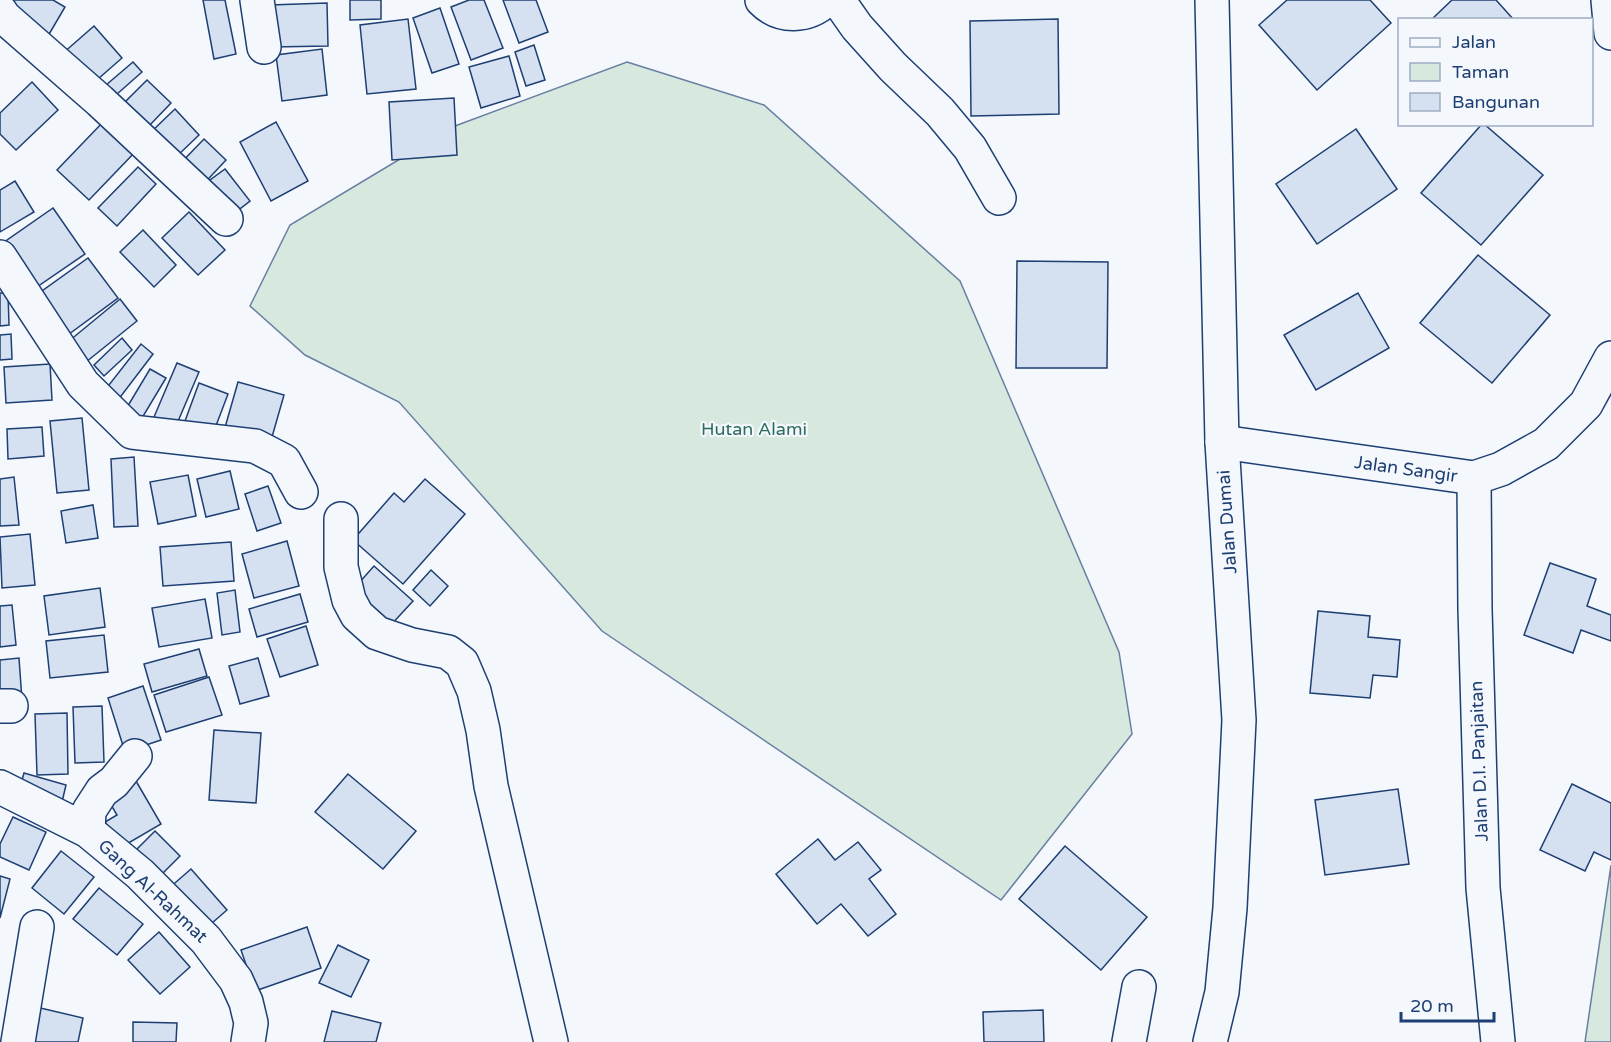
<svg xmlns="http://www.w3.org/2000/svg" width="1611" height="1042" viewBox="0 0 1611 1042" font-family="'Varela Round',sans-serif">
	<style>
		.green { fill: #d7e8df; stroke: #687fa3; stroke-width: 1.5 }
		.building { fill: #d5e0f0; stroke: #1d3f73; stroke-width: 1.5 }
		.lines { fill: none; stroke-linecap: round; stroke-linejoin: round }
		.minor-casing { stroke: #1d3f73; stroke-width: 36 }
		.minor { stroke: #f4f7fb; stroke-width: 33 }
		.labels { text-anchor: middle; dominant-baseline: central; stroke-width: 4.5; stroke-linejoin: round; paint-order: stroke }
		.park-label { font-size: 18px; fill: #2c6c60; stroke: #f4f7fb }
		.street-label { font-size: 18px; fill: #1d3f73; stroke: #f4f7fb }
	</style>
	<rect width="100%" height="100%" fill="#f4f7fb"/>
	<g class="green">
		<path d="M627,62l137,43 196,176 159,371 13,82 -131,166 -399,-269 -203,-229 -94,-47 -55,-49 40,-81 165,-99z"/>
		<path d="M1611,865v177h-26z"/>
	</g>
	<g class="building">
		<path d="M6,0h47l12,7 -17,29z"/>
		<path d="M203,0h22l11,54 -22,5z"/>
		<path d="M350,0h31v19l-31,1z"/>
		<path d="M469,0h15l19,48 -32,12 -20,-53z"/>
		<path d="M503,0h33l12,32 -29,11z"/>
		<path d="M1287,0h83l21,23 -74,67 -58,-65z"/>
		<path d="M1452,0h44l18,20h-83z"/>
		<path d="M327,3l1,43 -57,1 -1,-42z"/>
		<path d="M440,8l19,56 -27,9 -19,-55z"/>
		<path d="M408,19l8,70 -49,5 -7,-69z"/>
		<path d="M1058,19l1,95 -88,2 -1,-95z"/>
		<path d="M94,26l28,32 -32,28 -28,-32z"/>
		<path d="M534,45l11,35 -19,6 -11,-34z"/>
		<path d="M322,49l5,46 -45,6 -6,-46z"/>
		<path d="M509,56l11,40 -39,12 -12,-41z"/>
		<path d="M133,62l9,10 -34,30 -9,-11z"/>
		<path d="M147,80l24,23 -23,24 -25,-23z"/>
		<path d="M32,82l26,28 -42,40 -16,-16v-21z"/>
		<path d="M454,98l3,57 -65,5 -3,-58z"/>
		<path d="M175,109l24,26 -24,23 -24,-26z"/>
		<path d="M104,121l32,30 -47,49 -32,-30z"/>
		<path d="M276,122l32,59 -37,20 -31,-59z"/>
		<path d="M1482,124h2l59,51 -62,70 -60,-52z"/>
		<path d="M1356,129l41,60 -80,55 -41,-60z"/>
		<path d="M204,139l22,21 -28,30 -22,-22z"/>
		<path d="M138,167l18,17 -39,42 -19,-18z"/>
		<path d="M225,169l25,32 -18,14 -26,-32z"/>
		<path d="M15,181l19,31 -34,20v-42z"/>
		<path d="M53,208l32,46 -54,37 -31,-46z"/>
		<path d="M189,212l36,38 -27,25 -36,-37z"/>
		<path d="M143,230l33,35 -22,22 -34,-35z"/>
		<path d="M1478,255l72,60 -58,68 -72,-60z"/>
		<path d="M88,258l30,40 -53,39 -30,-41z"/>
		<path d="M1017,261l91,1 -1,106h-91z"/>
		<path d="M0,293h8l1,32 -9,1z"/>
		<path d="M1358,293l31,55 -73,42 -32,-55z"/>
		<path d="M120,299l17,22 -51,41 -17,-21z"/>
		<path d="M11,334l1,25 -12,1v-25z"/>
		<path d="M122,338l10,12 -28,26 -10,-11z"/>
		<path d="M141,344l12,10 -35,46 -13,-10z"/>
		<path d="M177,363l22,9 -23,54 -22,-9z"/>
		<path d="M50,364l2,36 -46,3 -2,-36z"/>
		<path d="M150,369l16,9 -27,45 -16,-9z"/>
		<path d="M238,382l46,13 -14,49 -46,-13z"/>
		<path d="M199,383l29,11 -14,37 -29,-10z"/>
		<path d="M82,418l7,72 -32,3 -7,-72z"/>
		<path d="M42,427l2,29 -36,3 -1,-30z"/>
		<path d="M134,457l4,69 -24,1 -3,-68z"/>
		<path d="M230,471l9,38 -33,8 -9,-38z"/>
		<path d="M188,475l8,41 -38,8 -8,-42z"/>
		<path d="M14,477l5,48 -19,1v-47z"/>
		<path d="M425,479l40,35 -62,70 -50,-44 41,-47 10,9z"/>
		<path d="M268,486l13,37 -24,8 -12,-37z"/>
		<path d="M93,505l5,33 -32,5 -5,-32z"/>
		<path d="M30,534l5,51 -33,3 -2,-51z"/>
		<path d="M287,541l12,45 -45,12 -12,-44z"/>
		<path d="M231,542l3,39 -71,5 -3,-39z"/>
		<path d="M1550,563l46,16 -9,27 24,9v26l-30,-11 -8,23 -49,-18z"/>
		<path d="M374,566l39,35 -24,26 -39,-34z"/>
		<path d="M431,570l17,16 -18,20 -17,-16z"/>
		<path d="M100,588l5,39 -56,8 -5,-39z"/>
		<path d="M235,590l5,42 -18,3 -5,-42z"/>
		<path d="M300,594l8,28 -51,15 -8,-28z"/>
		<path d="M205,599l7,39 -53,9 -7,-39z"/>
		<path d="M12,605l4,40 -16,2v-41z"/>
		<path d="M1318,611l52,5 -2,21 32,3 -3,37 -24,-2 -3,23 -60,-5z"/>
		<path d="M306,626l12,39 -38,12 -13,-38z"/>
		<path d="M104,635l4,37 -58,6 -4,-37z"/>
		<path d="M199,649l8,27 -55,16 -8,-28z"/>
		<path d="M19,658l3,42 -22,2v-42z"/>
		<path d="M258,658l11,38 -29,8 -11,-38z"/>
		<path d="M209,677l13,38 -56,17 -12,-37z"/>
		<path d="M143,686l18,54 -36,12 -17,-54z"/>
		<path d="M102,706l2,56 -29,1 -2,-56z"/>
		<path d="M67,713l1,61 -31,1 -2,-61z"/>
		<path d="M214,730l47,3 -5,70 -47,-3z"/>
		<path d="M24,773l42,12 -4,17 -43,-11z"/>
		<path d="M348,774l68,57 -33,38 -68,-57z"/>
		<path d="M136,781l25,43 -41,24 -15,-26 12,-7 -10,-17z"/>
		<path d="M1572,784l39,19v57l-17,-8 -9,19 -45,-21z"/>
		<path d="M1398,789l11,75 -84,11 -10,-75z"/>
		<path d="M13,817l33,15 -17,38 -29,-13v-13z"/>
		<path d="M155,831l25,25 -24,24 -25,-25z"/>
		<path d="M818,839l17,21 23,-18 23,28 -12,9 27,35 -28,22 -27,-32 -24,20 -41,-50z"/>
		<path d="M1065,846l82,71 -46,53 -82,-71z"/>
		<path d="M61,851l33,26 -30,37 -32,-26z"/>
		<path d="M191,869l36,41 -23,20 -36,-41z"/>
		<path d="M0,876l10,3 -10,39z"/>
		<path d="M99,888l44,36 -26,31 -44,-36z"/>
		<path d="M307,927l14,41 -66,23 -14,-41z"/>
		<path d="M159,932l31,35 -30,27 -32,-34z"/>
		<path d="M338,945l31,15 -18,37 -32,-14z"/>
		<path d="M32,1006l51,12 -5,24h-54z"/>
		<path d="M1043,1010l1,32h-60l-1,-30z"/>
		<path d="M332,1011l49,12 -5,19h-52z"/>
		<path d="M133,1022l44,1 -1,19h-43z"/>
	</g>
	<g class="lines">
		<g class="minor-casing">
			<g id="minor">
				<path d="M257,0l7,47"/>
				<path d="M762,0c18,19 46,17 64,0"/>
				<path d="M838,0l19,27 36,40 47,45 30,36 29,50"/>
				<path d="M1608,0l3,33"/>
				<path d="M0,11l4,6 96,84 126,118"/>
				<path d="M0,257l83,127 49,48 123,14 29,15 17,31"/>
				<path d="M1222,442l252,36 27,-9 45,-25 40,-40 25,-46"/>
				<path d="M1474,478l1,131 8,279 15,154"/>
				<path d="M341,519v48l8,33 8,15 20,18 35,12 36,7 14,11 12,28 9,39 8,56 60,256"/>
				<path d="M0,706h11"/>
				<path d="M0,787l88,44 52,43 66,66 30,40 10,22 5,21 -3,19"/>
				<path d="M88,831l1,-20 13,-20 12,-9 21,-26"/>
				<path d="M18,1042l19,-115"/>
				<path d="M1129,1042l10,-55"/>
				<path d="M1210,1042l12,-50 8,-84 9,-188 -17,-278 -10,-442"/>
			</g>
		</g>
		<use href="#minor" class="minor"/>
	</g>
	<g class="labels">
		<g class="park-label">
			<text x="754" y="429">Hutan Alami</text>
		</g>
		<g class="street-label">
			<text transform="translate(1406 469) rotate(8)">Jalan Sangir</text>
			<text transform="translate(1227 522) rotate(-94)">Jalan Dumai</text>
			<text transform="translate(1479 761) rotate(-92)">Jalan D.I. Panjaitan</text>
			<text transform="translate(153 891) rotate(43)">Gang Al-Rahmat</text>
		</g>
	</g>
	<rect x="1398" y="18" width="195" height="108" fill="#f4f7fb" stroke="#9eadc5" stroke-width="1.5"/>
	<rect x="1410" y="38" width="30" height="9" fill="#f4f7fb" stroke="#9eadc5" stroke-width="1.5"/>
	<text x="1452" y="48" font-size="18" fill="#1d3f73">Jalan</text>
	<rect x="1410" y="63" width="30" height="18" fill="#d7e8df" stroke="#9eadc5" stroke-width="1.5"/>
	<text x="1452" y="78" font-size="18" fill="#1d3f73">Taman</text>
	<rect x="1410" y="93" width="30" height="18" fill="#d5e0f0" stroke="#9eadc5" stroke-width="1.5"/>
	<text x="1452" y="108" font-size="18" fill="#1d3f73">Bangunan</text>
	<path d="M1401 1012v9h93v-9" fill="none" stroke="#1d3f73" stroke-width="3"/>
	<text x="1410" y="1012" font-size="18" fill="#1d3f73" stroke="#f4f7fb" stroke-width="4.5" paint-order="stroke">20 m</text>
</svg>
